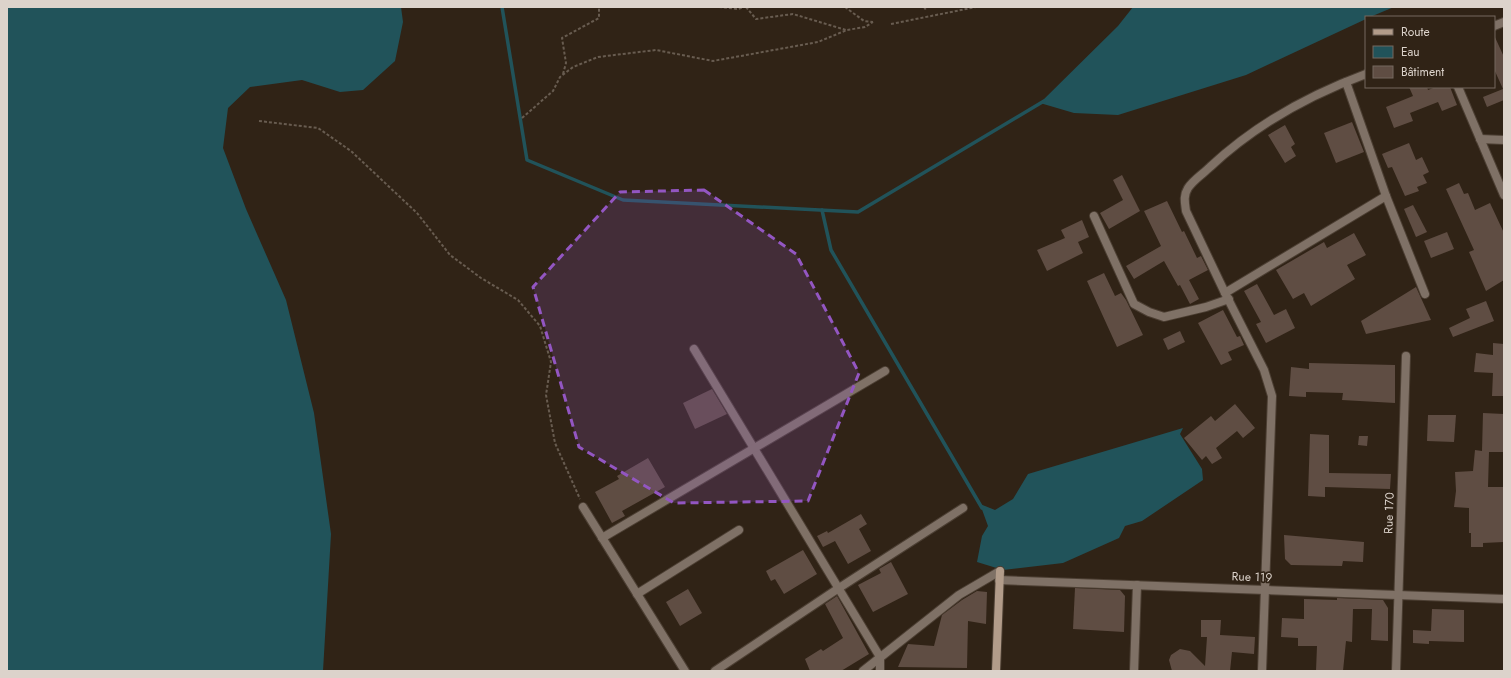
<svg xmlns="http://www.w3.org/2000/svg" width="1511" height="678" viewBox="0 0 1511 678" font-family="Jost,sans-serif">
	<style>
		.water { fill: #21535a }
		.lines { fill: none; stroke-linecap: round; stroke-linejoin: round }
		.stream { stroke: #21535a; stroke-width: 3.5 }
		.building { fill: #5f4d43 }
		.street-casing { stroke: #4c3f33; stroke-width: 10 }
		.secondary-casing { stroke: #4c3f33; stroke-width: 10 }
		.path { stroke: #685c50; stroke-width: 2; stroke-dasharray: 3 2; stroke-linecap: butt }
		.street { stroke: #7f7166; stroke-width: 8 }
		.secondary { stroke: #b29c8a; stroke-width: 8 }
		.marked { fill: #9356c2; fill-opacity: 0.2; stroke: #9356c2; stroke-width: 3; stroke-dasharray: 8 5; stroke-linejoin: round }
		.labels { text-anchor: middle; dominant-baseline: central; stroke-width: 3.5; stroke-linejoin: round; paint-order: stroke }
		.street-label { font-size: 12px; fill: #dcd3cb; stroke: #302316 }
	</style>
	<rect width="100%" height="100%" fill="#302316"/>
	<g class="water">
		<path d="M7,7h394l2,15 -8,39 -32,29 -23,2 -38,-12 -52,7 -22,21 -5,40 23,61 40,91 28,113 17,121 -8,137h-316z"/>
		<path d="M1133,7h261l-24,10h-4v2l-120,56 -128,40 -44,-2 -34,-10 78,-77z"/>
		<path d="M1183,428l-3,6 22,35 1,11 -61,41 -17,5 -6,12 -56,25 -60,7 -26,-8 5,-26 6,-10 -8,-22 15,6 18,-11 15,-25z"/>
	</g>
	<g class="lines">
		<g class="stream">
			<path d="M502,7l25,153 96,40 235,12 186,-111"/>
			<path d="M822,210l9,40 151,258"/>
		</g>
	</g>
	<g class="building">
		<path d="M1494,35l10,22v43l-17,7 -4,-10 20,-8 -9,-20z"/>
		<path d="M1409,87h18l1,3 8,-3h14l7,18 -15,6 -4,-9 -28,11 3,8 -19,7 -8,-21 27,-11z"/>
		<path d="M1352,122l12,30 -28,11 -12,-30z"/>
		<path d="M1285,125l10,19 -4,3 5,9 -11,7 -17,-28z"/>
		<path d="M1409,143l7,17 6,-3 7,15 -6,3 4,8 -10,4 2,4 -14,5 -13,-29 -4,1 -6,-14z"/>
		<path d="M1122,175l18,36 -31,18 -9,-16 23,-13 -10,-20z"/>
		<path d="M1459,183l5,11 4,-1 7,17 15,-7 14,30v47l-18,11 -17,-39 5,-2 -28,-61z"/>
		<path d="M1167,201l15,31 2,-1 13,27 4,-2 7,14 -19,10 10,19 -9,5 -10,-19 -2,1 -14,-25 -30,18 -8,-13 35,-20 -17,-35z"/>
		<path d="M1413,205l14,27 -11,5 -12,-28z"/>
		<path d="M1082,220l7,17 -11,5 5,11 -36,18 -10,-21 28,-12 -4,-8z"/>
		<path d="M1447,232l7,17 -23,9 -7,-17z"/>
		<path d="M1354,233l12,22 -19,10 8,14 -44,27 -7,-13 -11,6 -17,-29 48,-28 3,6z"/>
		<path d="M1104,273l11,23 6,-3 5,7 17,35 -26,12 -30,-66z"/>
		<path d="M1257,284l17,31 12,-6 9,19 -29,15 -10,-19 5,-2 -17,-31z"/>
		<path d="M1416,287l15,33 -65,14 -5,-13z"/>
		<path d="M1486,301l8,20 -41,16 -4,-9 21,-10 -4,-9z"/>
		<path d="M1223,310l14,27 3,-1 4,9 -16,7 4,8 -11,5 -23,-42z"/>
		<path d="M1180,331l5,11 -17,8 -5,-11z"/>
		<path d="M1493,343l11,1v52h-12l1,-23 -19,-1 2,-19 17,2z"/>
		<path d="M1309,363l86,2v38l-53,-3 1,-7 -37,-1v5l-17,-1 2,-29 18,2z"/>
		<path d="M712,389l15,25 -32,15 -12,-26z"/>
		<path d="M1235,404l20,24 -12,10 -6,-7 -21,17 6,10 -10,6 -6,-8 -4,4 -18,-22 27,-22 4,5z"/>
		<path d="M1483,413l21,1 -1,38h-14l-1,35h16v55l-21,1v4h-12v-14h-2v-25l-15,-1 2,-16 -1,-19 18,-1 2,-21 7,1z"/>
		<path d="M1428,415h28l-2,27 -27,-1z"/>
		<path d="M1310,434l19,1v38l62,1 -1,15 -65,-2v10l-17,-1z"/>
		<path d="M1359,436h9l-1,10 -9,-1z"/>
		<path d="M648,458l17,29 -43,24 3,5 -13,7 -17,-31 24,-13 -2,-3z"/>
		<path d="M861,514l6,10 -8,5 12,22 -23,13 -13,-23 -12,6 -6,-11 10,-5 1,2z"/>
		<path d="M1284,535l80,7 -1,20 -20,-1 -1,5 -51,-1 -6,-6z"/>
		<path d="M803,550l14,24 -33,20 -9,-15 -4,2 -5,-10z"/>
		<path d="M891,562l17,32 -35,18 -15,-27 23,-12 -2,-4z"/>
		<path d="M1075,588l45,2 5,6 -1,36 -51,-3z"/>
		<path d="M688,589l14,24 -22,13 -14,-24z"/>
		<path d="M977,591l10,1 -1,32 -18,-3 -1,47 -69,-1 10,-23 26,2 8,-31 20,-15z"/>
		<path d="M837,596l32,58 -28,17h-31l-5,-12 16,-10 2,2 20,-13 -18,-34z"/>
		<path d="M1337,598l46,2 5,8v33l-17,-1 1,-31h-19l-1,33 -6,-1 -3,30h-27l1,-25h-19v-8l-17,-1 1,-19 22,1v-20l33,1z"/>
		<path d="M1432,609l32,1v32l-35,-1v3l-16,-1v-13l18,1z"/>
		<path d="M1201,620h20l-1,15 35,2 -1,17 -22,-2 -2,19h-58l-3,-11 2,-5 9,-6 10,2 15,15 2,-29h-6z"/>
	</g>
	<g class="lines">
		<g class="street-casing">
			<g id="street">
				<path d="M1494,26l10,-4"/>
				<path d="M1346,82l40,114 39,98"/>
				<path d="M1458,87l46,108"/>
				<path d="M1480,139l24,1"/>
				<path d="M1094,216l40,88 15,8 15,5 42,-10 23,-8"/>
				<path d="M1225,293l161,-97"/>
				<path d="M694,349l186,308v14"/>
				<path d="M583,507l102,164"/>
				<path d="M602,538l283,-167"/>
				<path d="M999,580l505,19"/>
				<path d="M637,594l102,-64"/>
				<path d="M715,671l124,-83 124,-80"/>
				<path d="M863,671l96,-76 41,-24"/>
				<path d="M1134,671l3,-86"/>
				<path d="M1262,671l10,-275 -8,-26 -39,-77 -39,-82c-1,-8 -3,-15 2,-23 5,-8 16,-15 22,-21 45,-42 99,-72 156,-93"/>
				<path d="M1396,671l10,-315"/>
			</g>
		</g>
		<g class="secondary-casing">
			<path id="secondary" d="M996,671l4,-100"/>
		</g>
		<g class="path">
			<path d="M719,7l19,2 6,-2"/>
			<path d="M746,7l10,12 37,-5 53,16"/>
			<path d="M845,7l19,14 9,1"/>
			<path d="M924,7l2,3"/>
			<path d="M891,24l85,-17"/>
			<path d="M563,74l3,-11 -4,-25 37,-20v-11"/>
			<path d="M522,118l31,-27 7,-14 13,-10 25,-10 58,-7 57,11 105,-19 29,-12 18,-3 8,-5"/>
			<path d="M259,121l59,7 33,23 66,62 33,42 31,23 37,22 22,26 11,36 -5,33 9,48 25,56"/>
		</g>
		<use href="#street" class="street"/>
		<use href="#secondary" class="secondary"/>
	</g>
	<path class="marked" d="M704,190l92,64 63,119 -51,128 -134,2 -95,-56 -46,-160 87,-95z"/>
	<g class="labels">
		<g class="street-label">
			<text transform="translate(1389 513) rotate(-88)">Rue 170</text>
			<text transform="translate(1252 577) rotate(2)">Rue 119</text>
		</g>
	</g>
	<rect width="1511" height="678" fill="none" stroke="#dcd3cb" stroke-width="16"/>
	<rect x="1365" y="16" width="130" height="72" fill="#302316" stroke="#75695e"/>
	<rect x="1373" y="29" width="20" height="6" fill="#b29c8a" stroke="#75695e"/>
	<text x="1401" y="36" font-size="12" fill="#dcd3cb">Route</text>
	<rect x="1373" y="46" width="20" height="12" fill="#21535a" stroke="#75695e"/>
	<text x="1401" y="56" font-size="12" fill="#dcd3cb">Eau</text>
	<rect x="1373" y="66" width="20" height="12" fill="#5f4d43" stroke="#75695e"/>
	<text x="1401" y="76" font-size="12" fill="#dcd3cb">Bâtiment</text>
</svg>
